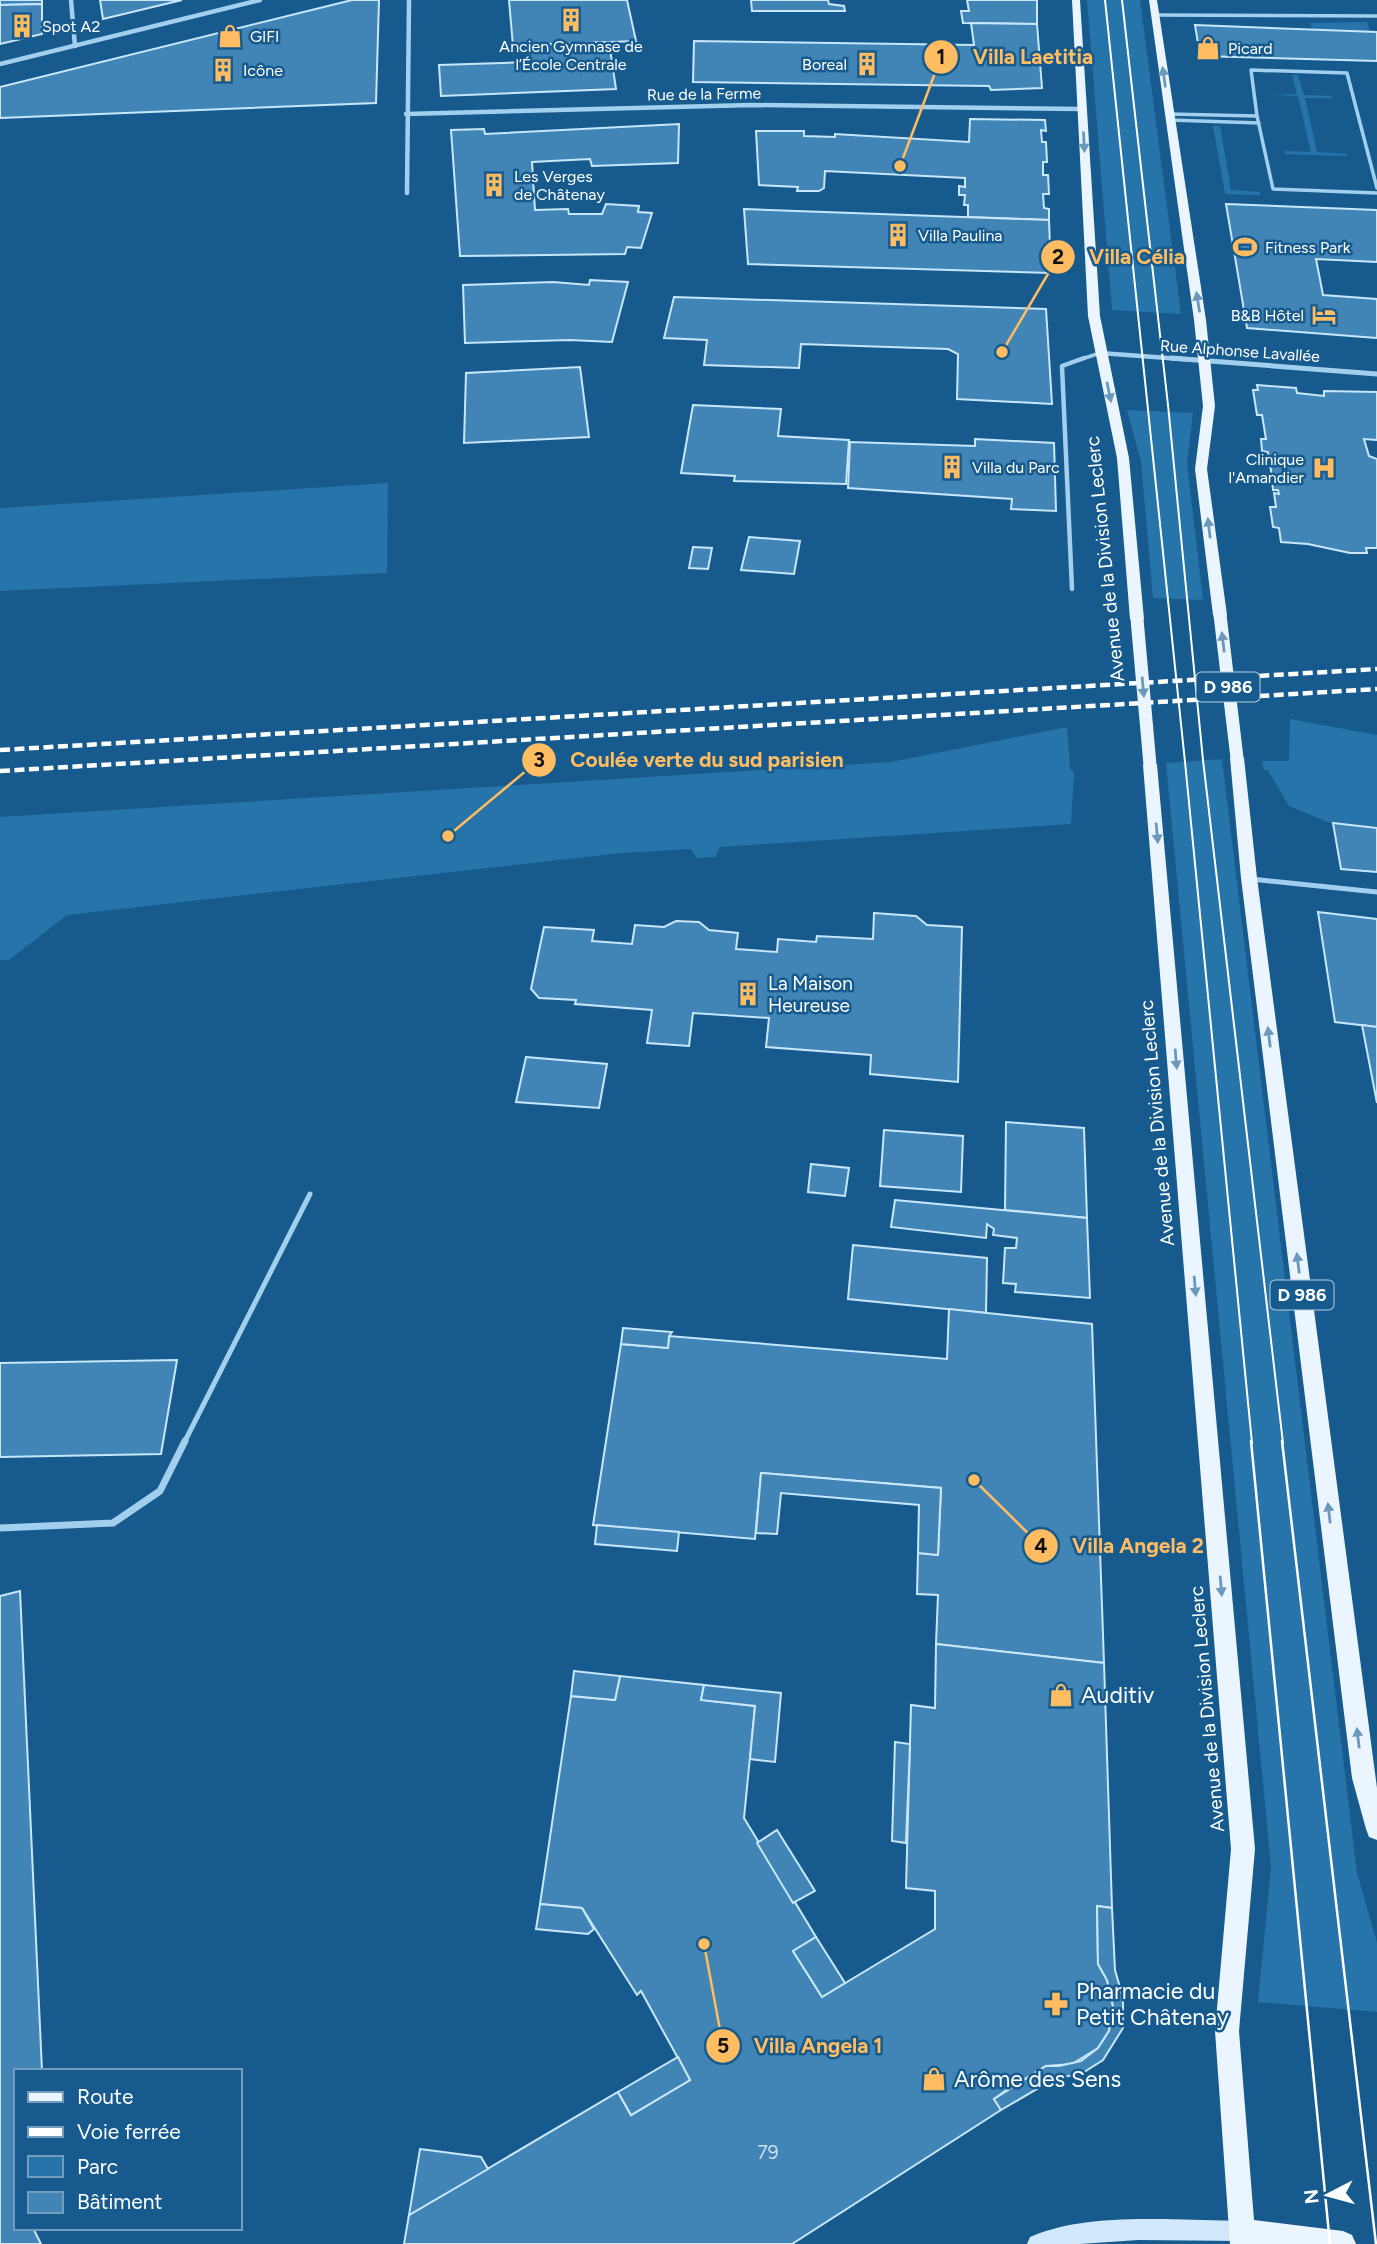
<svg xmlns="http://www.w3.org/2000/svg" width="1377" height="2244" viewBox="0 0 1377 2244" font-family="Figtree,sans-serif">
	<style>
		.green { fill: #2774aa }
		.building { fill: #4085b6; stroke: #c9e6fb; stroke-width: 2 }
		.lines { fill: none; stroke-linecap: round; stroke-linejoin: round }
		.lane-far3 { stroke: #a3cfef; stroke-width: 3.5 }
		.lane-far2 { stroke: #a3cfef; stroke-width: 4.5 }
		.lane-far1 { stroke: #a3cfef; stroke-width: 5 }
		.lane { stroke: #a3cfef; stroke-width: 7 }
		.street-far1 { stroke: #a3cfef; stroke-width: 4.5 }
		.street { stroke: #a3cfef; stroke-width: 5 }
		.secondary { fill: #d1e8fb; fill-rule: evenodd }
		.primary { fill: #ebf5ff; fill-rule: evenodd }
		.tram-far1 { stroke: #fff; stroke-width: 2 }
		.tram { stroke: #fff; stroke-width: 2.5 }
		.rail { stroke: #fff; stroke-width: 4.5; stroke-dasharray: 10 4.5; stroke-linecap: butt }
		.primary-bridge { stroke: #ebf5ff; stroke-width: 13 }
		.oneway { fill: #6c99bb }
		.labels { text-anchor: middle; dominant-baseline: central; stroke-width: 5; stroke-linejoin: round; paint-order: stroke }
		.far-poi-label { font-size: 16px; fill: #fff; stroke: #175b8e; text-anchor: start }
		.far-street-label { font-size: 16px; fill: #fff; stroke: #175b8e }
		.shield { fill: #175b8e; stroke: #b9cedd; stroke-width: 2 }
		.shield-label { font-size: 18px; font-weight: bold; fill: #fff }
		.street-label { font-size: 19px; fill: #fff; stroke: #175b8e }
		.poi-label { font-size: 19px; fill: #fff; stroke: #175b8e; text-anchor: start }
		.near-number-label { font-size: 19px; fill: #cfe0ed }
		.near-poi-label { font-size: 23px; fill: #fff; stroke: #175b8e; text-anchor: start }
		.leader { fill: none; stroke: #ffbc61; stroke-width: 2.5 }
		.callout-dot { fill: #ffbc61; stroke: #175b8e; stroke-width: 2.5 }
		.mark-label { font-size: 21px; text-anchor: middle; font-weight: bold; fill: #111 }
		.callout-label { font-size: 21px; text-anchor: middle; font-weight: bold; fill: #ffbc61; stroke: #175b8e; stroke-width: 5; stroke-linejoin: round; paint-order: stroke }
	</style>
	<rect width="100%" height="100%" fill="#175b8e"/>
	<g class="green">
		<path d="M1087,0h53l41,314 -69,-4z"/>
		<path d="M1367,22l3,10 -57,-2 -3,-7z"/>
		<path d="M1292,75h6l6,20 28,1v2h-27l12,54 30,2v2l-62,-2v-3l26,1 -13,-56 -27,-1 26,-1z"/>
		<path d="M1213,126h7l11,64 29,2v3l-35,-1z"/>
		<path d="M1127,410l66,3 -6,50 16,137 -50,-2 -12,-137z"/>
		<path d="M388,483l-1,90 -387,18v-83z"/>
		<path d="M1290,719l87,16v92l-47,-4 -41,-17 -21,-36h-4l-2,-9h27z"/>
		<path d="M1067,727l3,42 4,4 -3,51 -351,23 -5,10 -18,1 -6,-9 -70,4 -554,62 -58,45h-9v-143l891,-55z"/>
		<path d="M1222,759l135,1114 20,70v69l-119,-10 13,-135 -105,-1104z"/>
	</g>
	<g class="building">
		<path d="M0,0h42v4l-42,1z"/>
		<path d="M100,0h82l-79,19z"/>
		<path d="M352,0h27l-3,103 -376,15v-31z"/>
		<path d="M509,0h118l9,41 -123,5z"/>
		<path d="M751,0h77l1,4 15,2 1,5h-93z"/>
		<path d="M967,0h70v24l-74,-1 -2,-12h8z"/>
		<path d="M42,4v30l-42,10v-39z"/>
		<path d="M971,23l66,1 5,64 -51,2 -2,-4 -296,-4 1,-41 280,4z"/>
		<path d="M1195,25l182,7v29l-177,-5z"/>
		<path d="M609,42l7,47 -175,7 -2,-31 91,-3 -1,-17z"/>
		<path d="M970,119l75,1 1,11 -5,-1 1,12h4l1,20h-4v13h5l1,19h-6l1,14 5,1v11l-81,-3v-12h-4l1,-10h-6v-9l6,1v-9l-140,-7 -1,17 -5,3h-22l1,-4 -39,-2 -3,-54h48v5l31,1v-3l134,8z"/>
		<path d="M679,124l-1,39 -86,3 -2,-7 -58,3 3,48 33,-1 1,5h33l4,-10 33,2 -1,6 14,1 -11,35 -14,-1 -2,7 -165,2 -9,-126 33,-1 1,5z"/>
		<path d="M1226,204l151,6v52l-61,-3 7,36 54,4v39l-130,-10z"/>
		<path d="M744,209l305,11 2,53 -303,-9z"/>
		<path d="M590,280l38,2 -16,60 -42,-2 -105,3 -2,-58 90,-3 36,3z"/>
		<path d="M674,297l372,12 6,95 -95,-5 1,-45 -10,-5 -147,-5 -2,24 -95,-3 3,-25 -43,-2z"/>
		<path d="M580,367l9,70 -125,6 2,-70z"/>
		<path d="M1257,385l39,3 1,5 27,3v-5l53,1v48l-13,-1 5,17 8,3v89h-11l1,5h-17l-42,-9 -27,-2 -2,-14 -6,-1 -3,-20h6l-2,-14 5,1 -1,-4h-5l-1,-10 5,1 -1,-4h-4l-4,-25 -6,-1 -1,-12h5l-4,-24h-5l-4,-25h5z"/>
		<path d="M693,405l88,4 -3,27 71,4 -3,44 -112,-3 1,-5 -54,-3z"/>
		<path d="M975,439l79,4 2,68 -45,-2 1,-10 -164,-11 2,-46 125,4z"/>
		<path d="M749,537l51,4 -6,33 -53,-4z"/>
		<path d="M693,547l19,1 -4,21 -19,-1z"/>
		<path d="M1333,823l44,5v44l-36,-3z"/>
		<path d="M1318,912l59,7v108l-42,-5z"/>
		<path d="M874,913l42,3 11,9 35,2 -4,155 -88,-8 1,-19 -105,-8 3,-29 -76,-5 -4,33 -42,-3 5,-33 -77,-6 1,-4 -37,-2 -8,-9 13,-62 50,3 -2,11 40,3 3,-19 29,2 12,-6 23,1 10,8 29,3 -2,16 41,3 1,-13 38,3 1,-6 56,3z"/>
		<path d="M1362,1025l15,2v76z"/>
		<path d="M526,1057l81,7 -8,44 -83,-6z"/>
		<path d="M1006,1122l78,6 3,90 -82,-8z"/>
		<path d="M884,1130l79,6 -2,56 -81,-6z"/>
		<path d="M811,1164l38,4 -4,28 -37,-4z"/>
		<path d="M895,1200l192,18 3,80 -75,-6 1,-8 -13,-1 2,-35h11l1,-10 -24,-3 1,-6 -7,-5 -1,14 -95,-11z"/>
		<path d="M853,1245l134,13 -1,55 -138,-14z"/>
		<path d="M949,1309l143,15 12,339 -168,-19 2,-49 -21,-1 1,-41 20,2 3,-67 -180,-15 -6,66 -162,-14 28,-181 47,4 1,-12 278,23z"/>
		<path d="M623,1328l49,4 -3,4 -1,12 -47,-4z"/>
		<path d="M177,1360l-16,94 -161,3v-94z"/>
		<path d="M761,1473l180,15 -3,67 -20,-2 1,-48 -138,-12 -4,41 -21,-1z"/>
		<path d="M597,1525l82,7 -2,19 -82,-7z"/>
		<path d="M20,1591l22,480h-26v157h17l8,16h-41v-648z"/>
		<path d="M936,1644l168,19 8,245 -15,-2 1,58 9,16 6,26 -4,25 -11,17 -26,16 -26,2 -41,25 -11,8 7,11 -209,134h-388l5,-29 209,-123 13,23 59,-35 -49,-89 -4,4 -55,-87 -42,-4 31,-208 44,4 5,-24 84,9 -3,15 54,6 -11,112 72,119 -23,14 29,46 113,-68v-38l-29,-3 5,-183 24,3z"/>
		<path d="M574,1671l46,5 -5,24 -44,-4z"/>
		<path d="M704,1685l77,8 -6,69 -25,-3 5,-53 -54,-6z"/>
		<path d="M895,1742l15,2 -4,99 -14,-2z"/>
		<path d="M777,1830l38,61 -22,12 -36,-60z"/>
		<path d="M540,1904l42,4 12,21 -6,5 -52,-5z"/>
		<path d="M1097,1906l15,2 3,62 8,28v30l-20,32 -22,14 -25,4 -55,32 -7,-11 52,-33h13l22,-5 17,-13 11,-17 4,-25 -6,-26 -9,-16z"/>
		<path d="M816,1937l29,46 -23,14 -29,-46z"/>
		<path d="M678,2057l12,23 -59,35 -13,-23z"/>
		<path d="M420,2149l61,8 7,12 -79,46z"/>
	</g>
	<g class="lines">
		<g class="lane-far3">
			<path d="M1155,15l222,1"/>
			<path d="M1169,114l88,2"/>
			<path d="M1170,120l89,3"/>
			<path d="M1377,188l-30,-115 -96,-3 6,46 16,73 104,4"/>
			<path d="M1079,360l21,-7"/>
		</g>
		<path class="lane-far2" d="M1072,589l-10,-223 22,-8"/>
		<g class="lane-far1">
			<path d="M1251,879l126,13"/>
			<path d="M184,1443l126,-249"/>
		</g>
		<path class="lane" d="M0,1528l113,-5 47,-32 25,-50"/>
		<g class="street-far1">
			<path d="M71,0l4,46"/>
			<path d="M0,64l260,-64"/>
			<path d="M406,114l346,-9 330,4"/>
			<path d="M407,193l2,-193"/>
			<path d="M1100,353l95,7"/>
		</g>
		<path class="street" d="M1171,358l206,16"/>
		<path class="secondary" d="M1164,2219l78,2 7,3 3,7 -3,7 -7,3 -104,-1 -58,4h-53l3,-7c42,-18 89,-18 134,-18z"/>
		<g class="primary">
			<path d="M1072,0h8l20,316 29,142 15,161 -7,4 -7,-4 -13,-161 -29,-142z"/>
			<path d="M1149,0h8l49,320 9,86 -8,63 20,146 -7,4 -7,-4 -18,-146 8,-63 -9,-86z"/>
			<path d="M1237,753l7,5 13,120 120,910v52l-8,-3 -3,-8 -14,-51 -111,-900 -11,-120z"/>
			<path d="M1150,760l7,5 98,1084 -16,182 15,189 89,11 9,4 4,9h-126l-15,-213 16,-182 -88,-1084z"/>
		</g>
		<g class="tram-far1">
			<path d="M1105,0l80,762 67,681"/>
			<path d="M1122,0l46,405 35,355 80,683"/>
		</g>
		<g class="tram">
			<path d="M1251,1441l79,803"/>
			<path d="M1282,1441l94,803"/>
		</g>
		<g class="rail">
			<path d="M0,750l1377,-81"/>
			<path d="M0,771l1377,-82"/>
		</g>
		<g class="primary-bridge">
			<path d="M1220,615l17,143"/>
			<path d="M1137,619l13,146"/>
		</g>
	</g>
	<defs><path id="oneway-solid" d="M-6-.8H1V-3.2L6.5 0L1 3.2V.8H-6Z" transform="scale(1.75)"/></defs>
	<g class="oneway">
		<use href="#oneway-solid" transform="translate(1164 77) rotate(-98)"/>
		<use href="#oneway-solid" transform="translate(1084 142) rotate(87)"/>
		<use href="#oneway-solid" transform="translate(1198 302) rotate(-99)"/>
		<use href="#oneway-solid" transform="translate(1109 392) rotate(78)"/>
		<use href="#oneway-solid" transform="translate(1209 528) rotate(-97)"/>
		<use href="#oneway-solid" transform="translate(1223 642) rotate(-97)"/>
		<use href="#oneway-solid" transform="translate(1143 687) rotate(85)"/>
		<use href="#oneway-solid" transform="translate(1157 833) rotate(85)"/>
		<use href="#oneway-solid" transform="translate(1269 1037) rotate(-97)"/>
		<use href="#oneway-solid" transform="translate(1176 1059) rotate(85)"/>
		<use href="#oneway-solid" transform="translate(1298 1263) rotate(-97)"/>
		<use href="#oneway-solid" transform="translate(1195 1286) rotate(85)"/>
		<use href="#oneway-solid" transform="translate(1329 1513) rotate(-97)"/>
		<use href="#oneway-solid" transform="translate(1221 1586) rotate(85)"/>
		<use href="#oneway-solid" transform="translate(1358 1738) rotate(-97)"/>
	</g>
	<defs>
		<g id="building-bare" transform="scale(1.89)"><path d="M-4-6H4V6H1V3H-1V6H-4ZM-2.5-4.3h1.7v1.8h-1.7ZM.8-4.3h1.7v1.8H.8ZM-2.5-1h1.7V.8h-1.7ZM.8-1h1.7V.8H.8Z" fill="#ffbc61" stroke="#175b8e" stroke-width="2.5" paint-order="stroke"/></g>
		<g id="shop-bare" transform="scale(1.89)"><path d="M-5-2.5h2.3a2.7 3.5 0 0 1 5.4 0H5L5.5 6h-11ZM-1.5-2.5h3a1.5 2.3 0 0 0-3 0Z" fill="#ffbc61" stroke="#175b8e" stroke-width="2.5" paint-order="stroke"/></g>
		<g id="stadium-bare" transform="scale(1.89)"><path d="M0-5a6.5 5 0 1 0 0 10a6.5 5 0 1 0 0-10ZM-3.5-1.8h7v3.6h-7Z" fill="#ffbc61" stroke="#175b8e" stroke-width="2.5" paint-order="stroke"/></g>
		<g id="hotel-bare" transform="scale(1.89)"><path d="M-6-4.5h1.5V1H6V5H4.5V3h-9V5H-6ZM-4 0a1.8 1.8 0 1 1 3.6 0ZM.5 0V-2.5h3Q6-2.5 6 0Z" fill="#ffbc61" stroke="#175b8e" stroke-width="2.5" paint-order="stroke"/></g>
		<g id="hospital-bare" transform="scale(1.89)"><path d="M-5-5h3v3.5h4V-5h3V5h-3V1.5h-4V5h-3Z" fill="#ffbc61" stroke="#175b8e" stroke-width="2.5" paint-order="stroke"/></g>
		<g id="pharmacy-bare" transform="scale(1.89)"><path d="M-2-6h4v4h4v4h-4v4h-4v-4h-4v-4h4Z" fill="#ffbc61" stroke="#175b8e" stroke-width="2.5" paint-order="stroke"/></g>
	</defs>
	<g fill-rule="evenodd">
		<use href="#building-bare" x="571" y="20"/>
		<use href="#building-bare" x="22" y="26"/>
		<use href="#shop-bare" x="230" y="36"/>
		<use href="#shop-bare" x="1208" y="48"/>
		<use href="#building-bare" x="867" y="64"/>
		<use href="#building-bare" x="223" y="70"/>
		<use href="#building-bare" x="494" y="185"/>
		<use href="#building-bare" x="898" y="235"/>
		<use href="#stadium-bare" x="1245" y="247"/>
		<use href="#hotel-bare" x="1324" y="315"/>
		<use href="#building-bare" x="952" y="467"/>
		<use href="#hospital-bare" x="1324" y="468"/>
		<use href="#building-bare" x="748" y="994"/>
		<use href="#shop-bare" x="1061" y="1695"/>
		<use href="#pharmacy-bare" x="1056" y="2004"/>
		<use href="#shop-bare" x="934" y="2079"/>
	</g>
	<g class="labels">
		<g class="far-poi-label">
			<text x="42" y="26">Spot A2</text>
			<text x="250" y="36">GIFI</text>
			<text x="571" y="46" text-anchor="middle">Ancien Gymnase de<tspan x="571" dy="18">l’École Centrale</tspan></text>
			<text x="1228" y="48">Picard</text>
			<text x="847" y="64" text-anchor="end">Boreal</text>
			<text x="243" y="70">Icône</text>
			<text x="514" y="176">Les Verges<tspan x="514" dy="18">de Châtenay</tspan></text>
			<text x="918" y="235">Villa Paulina</text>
			<text x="1265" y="247">Fitness Park</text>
			<text x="1304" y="315" text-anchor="end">B&amp;B Hôtel</text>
			<text x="1304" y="459" text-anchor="end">Clinique<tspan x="1304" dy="18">l'Amandier</tspan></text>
			<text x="972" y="467">Villa du Parc</text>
		</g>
		<g class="far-street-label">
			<text transform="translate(704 94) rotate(-1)">Rue de la Ferme</text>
			<text transform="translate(1240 351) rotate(4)">Rue Alphonse Lavallée</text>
		</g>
		<g class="shield">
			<rect x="1196.5" y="672.5" width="63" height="29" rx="5"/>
			<rect x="1270.5" y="1280.5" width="63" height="29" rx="5"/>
		</g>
		<g class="shield-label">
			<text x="1228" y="687">D 986</text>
			<text x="1302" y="1295">D 986</text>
		</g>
		<g class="street-label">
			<text transform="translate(1105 559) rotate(-96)">Avenue de la Division Leclerc</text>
			<text transform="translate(1157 1123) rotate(-95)">Avenue de la Division Leclerc</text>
			<text transform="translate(1207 1709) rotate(-95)">Avenue de la Division Leclerc</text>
		</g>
		<g class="poi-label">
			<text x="768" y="983">La Maison<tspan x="768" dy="22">Heureuse</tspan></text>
		</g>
		<g class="near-number-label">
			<text x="768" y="2152">79</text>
		</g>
		<g class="near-poi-label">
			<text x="1081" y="1695">Auditiv</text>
			<text x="1076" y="1991">Pharmacie du<tspan x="1076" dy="26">Petit Châtenay</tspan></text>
			<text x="954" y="2079">Arôme des Sens</text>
		</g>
	</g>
	<path class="leader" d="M900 166L941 57M1002 352L1058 257M448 836L539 760M974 1480L1041 1546M704 1944L723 2046"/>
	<g class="callout-dot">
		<circle cx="900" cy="166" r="7"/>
		<circle cx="1002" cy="352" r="7"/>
		<circle cx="448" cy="836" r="7"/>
		<circle cx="974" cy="1480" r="7"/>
		<circle cx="704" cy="1944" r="7"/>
		<circle cx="941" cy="57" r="18"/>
		<circle cx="1058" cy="257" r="18"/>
		<circle cx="539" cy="760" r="18"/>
		<circle cx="1041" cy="1546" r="18"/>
		<circle cx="723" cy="2046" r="18"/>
	</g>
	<g class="mark-label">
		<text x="941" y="64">1</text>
		<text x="1058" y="264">2</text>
		<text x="539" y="767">3</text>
		<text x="1041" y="1553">4</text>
		<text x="723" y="2053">5</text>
	</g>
	<g class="callout-label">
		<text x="1033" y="64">Villa Laetitia</text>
		<text x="1137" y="264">Villa Célia</text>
		<text x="707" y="767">Coulée verte du sud parisien</text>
		<text x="1138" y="1553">Villa Angela 2</text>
		<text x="818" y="2053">Villa Angela 1</text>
	</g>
	<rect x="14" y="2069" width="228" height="161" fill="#175b8e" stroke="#749dbb" stroke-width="2"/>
	<rect x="28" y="2092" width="35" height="10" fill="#ebf5ff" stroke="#749dbb" stroke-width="2"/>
	<text x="77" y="2104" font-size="21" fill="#ffffff">Route</text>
	<rect x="28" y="2127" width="35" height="10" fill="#ffffff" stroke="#749dbb" stroke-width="2"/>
	<text x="77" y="2139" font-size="21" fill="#ffffff">Voie ferrée</text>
	<rect x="28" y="2156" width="35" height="21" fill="#2774aa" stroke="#749dbb" stroke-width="2"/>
	<text x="77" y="2174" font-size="21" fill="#ffffff">Parc</text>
	<rect x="28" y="2192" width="35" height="21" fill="#4085b6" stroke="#749dbb" stroke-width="2"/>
	<text x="77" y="2209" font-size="21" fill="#ffffff">Bâtiment</text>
	<g transform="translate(1328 2195) rotate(264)" stroke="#175b8e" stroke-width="5" paint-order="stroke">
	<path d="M0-5L12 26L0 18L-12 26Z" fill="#ffffff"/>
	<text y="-10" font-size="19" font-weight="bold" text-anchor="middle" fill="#ffffff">N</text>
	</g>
</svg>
